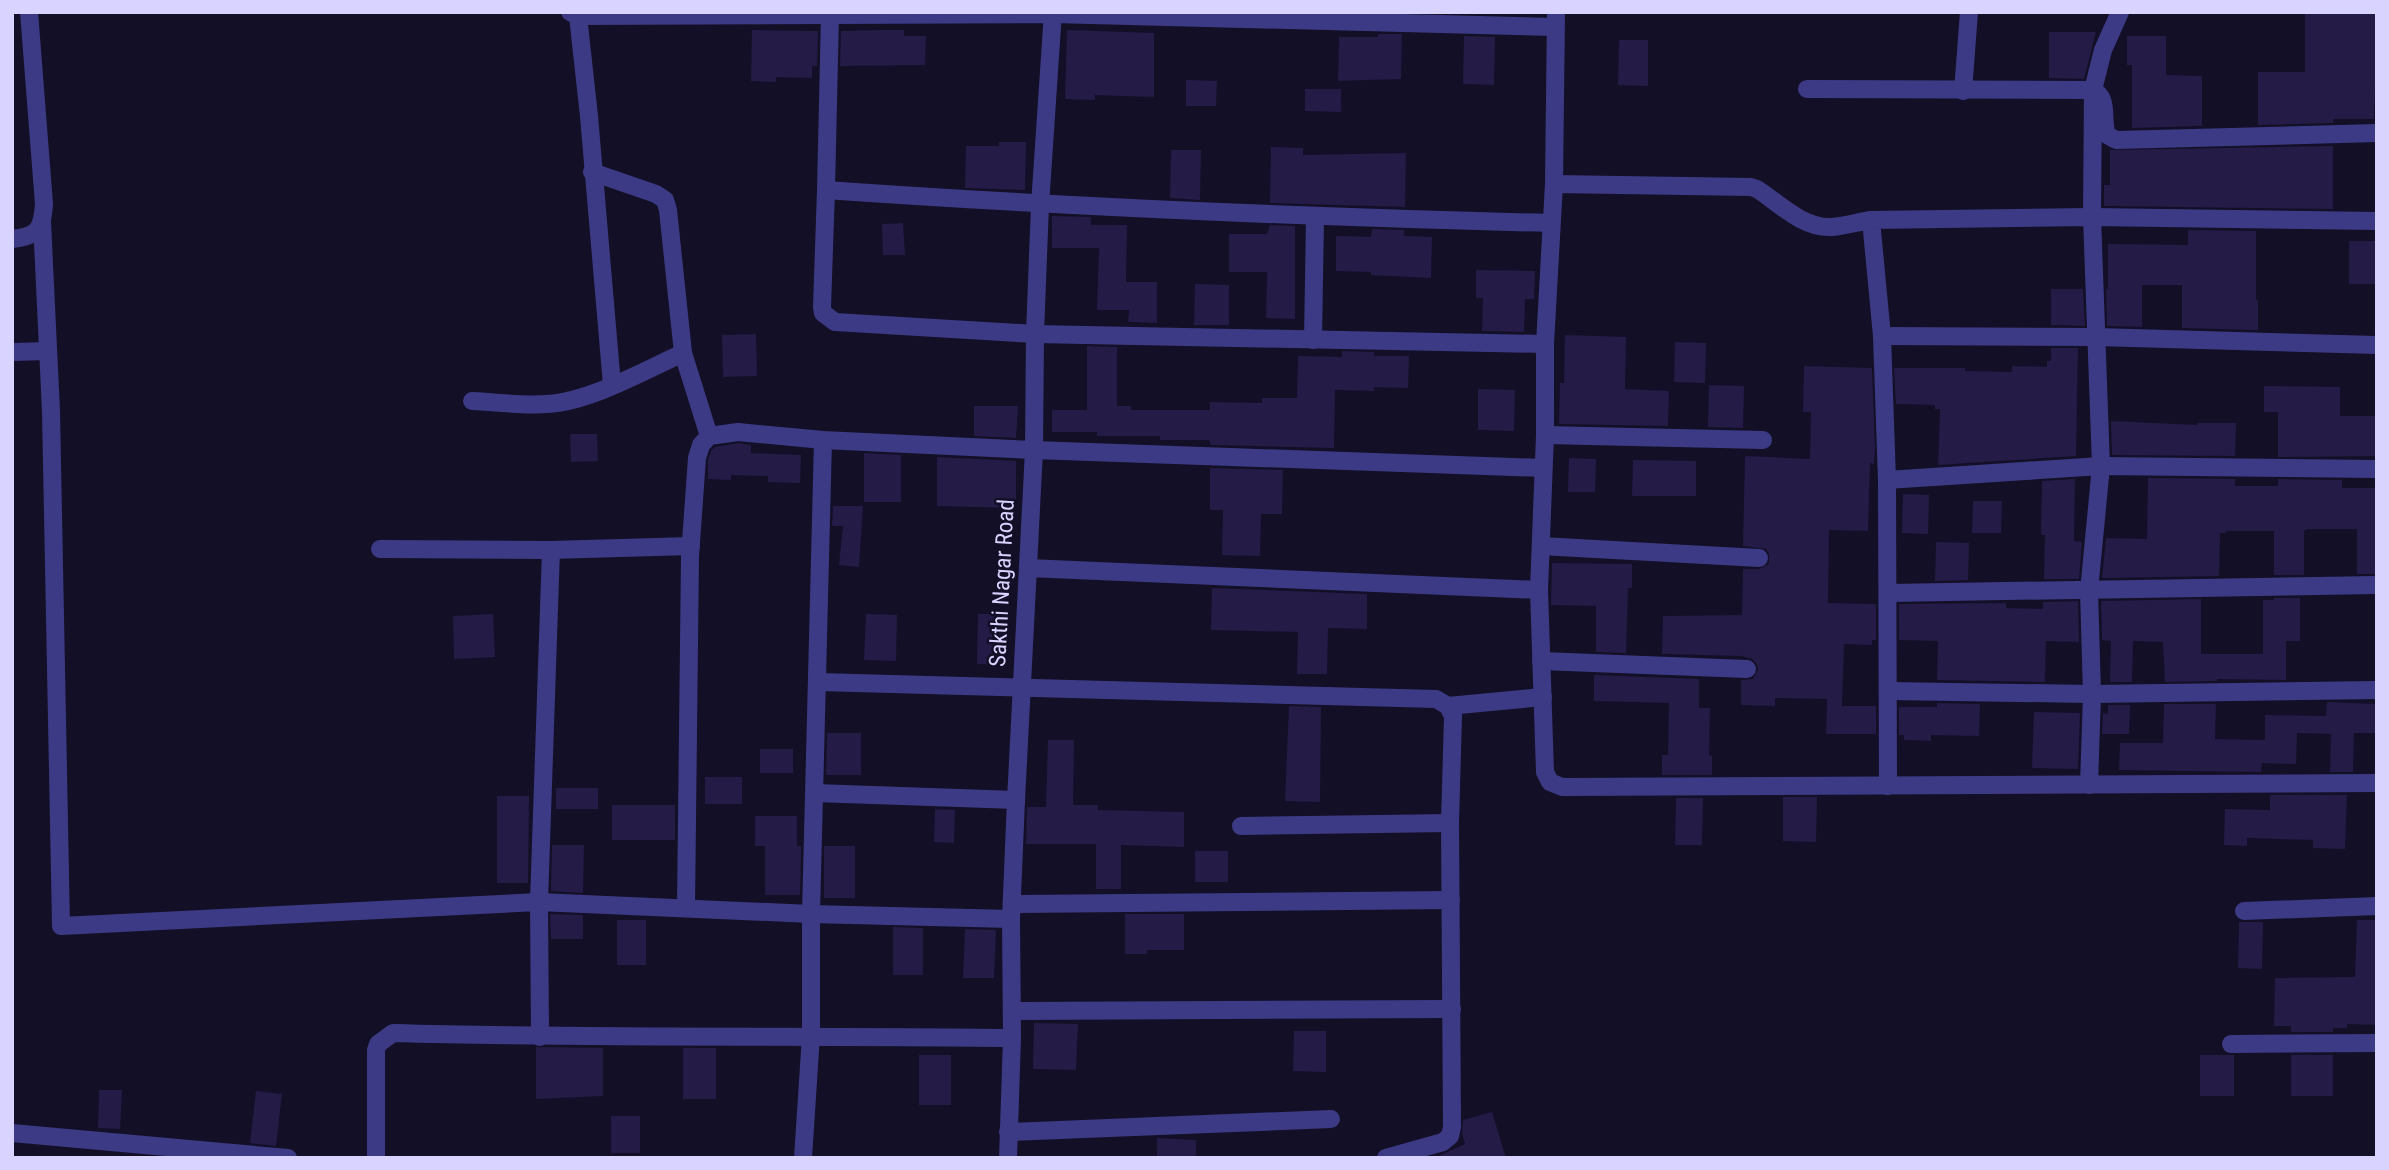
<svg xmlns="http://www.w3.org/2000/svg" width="2389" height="1170" viewBox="0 0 2389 1170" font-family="'Roboto Condensed',sans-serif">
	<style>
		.building { fill: #241b47 }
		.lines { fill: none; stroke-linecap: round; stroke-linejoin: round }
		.minor { stroke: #3d3a85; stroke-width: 18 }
		.labels { text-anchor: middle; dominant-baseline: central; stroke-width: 5; stroke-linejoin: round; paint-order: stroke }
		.street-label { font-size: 23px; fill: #d9d4ff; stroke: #130f26 }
	</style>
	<rect width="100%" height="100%" fill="#130f26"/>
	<g class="building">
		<path d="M2305,12h72l-3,107h-41v4l-75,2v-53h47z"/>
		<path d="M752,30l66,1 -1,35h-5v12l-36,-1v5l-25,-1z"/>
		<path d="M881,30h23v6h22l-1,29 -85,1 1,-35z"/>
		<path d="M1067,30l87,3v64l-59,-2v5l-30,-1z"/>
		<path d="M2049,32h47l-12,47 -35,-1z"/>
		<path d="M1378,34h24l-1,45 -63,2 1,-44h39z"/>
		<path d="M1464,36l31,1 -1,48 -31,-1z"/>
		<path d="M2127,36h39v39l36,1v50l-70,2v-63h-5z"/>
		<path d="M1619,40h29v46l-30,-1z"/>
		<path d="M1186,80l31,1 -1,25h-30z"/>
		<path d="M1305,89h36v23l-36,-1z"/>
		<path d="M999,142h27l-1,48 -60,-2 1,-42h33z"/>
		<path d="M2333,146v63l-229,-3v-21h6v-35z"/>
		<path d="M1271,147l32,1v7l103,-2 -1,54 -135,-4z"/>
		<path d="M1171,150h30l-1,50 -30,-2z"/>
		<path d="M1052,216l39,1v8h36l-1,57h31v41l-29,-1 1,-12h-32l2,-62h-47z"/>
		<path d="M903,223l2,32h-22l-1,-31z"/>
		<path d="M1270,225l25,1v93l-29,-1 1,-46h-38v-38h38z"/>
		<path d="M1372,229l32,1v6l28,1 -1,41 -60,-3v-3l-35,-1v-35l35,1z"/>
		<path d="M2188,230l68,1v69h2v30l-76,-2v-43h-40v42l-35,-1 -1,-37h2v-45l80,1z"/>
		<rect x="2349" y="241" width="28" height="43"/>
		<path d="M1476,270l59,1 -1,28h-9l-1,33 -42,-1 1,-33h-7z"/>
		<path d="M1195,284l34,1v40h-35z"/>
		<path d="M2051,289h32l2,37 -34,-1z"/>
		<path d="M756,334l1,42 -34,1 -1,-42z"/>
		<path d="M1565,335l61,2 -1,52 44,2 -1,35 -109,-2 1,-41h4z"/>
		<path d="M1675,342l31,1 -1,40 -31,-1z"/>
		<path d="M1087,346l30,1v59h14v4h79v-8l52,1v-5h35l1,-42 44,1v-6l32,1v4h35l-1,32 -34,-1v4l-39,-1 -1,58 -123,-3 -2,-5h-49v-4h-63v-4h-45v-22h35z"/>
		<path d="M2051,348h27l-2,108 -138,9 2,-56h-5v-4l-39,-1 -2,-36h71v3l47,1v-6l35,1v-6h4z"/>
		<path d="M1804,366l68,2 3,80 -1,16 -4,-1 -2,68 -39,-1 -1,73 48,1v36h-4v5l-28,-1 -2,62h34v28h-50l1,-35 -52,-1v8l-34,-1v-25l12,-1 5,-9 -1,-6 -5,-5 -10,-3 -80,-2 1,-38 79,-1 1,-46h16l10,-5v-10l-3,-5 -23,-3 2,-90 65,3 1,-47h-8z"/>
		<path d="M1709,385l35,1 -1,42 -35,-1z"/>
		<path d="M2264,386l76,1v29h37v40l-99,1v-45h-14z"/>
		<path d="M1478,389l37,1 -1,41 -36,-1z"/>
		<path d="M974,406h44l-2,32 -42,-2z"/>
		<path d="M2111,421l86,4v-2h39l-1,33 -123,-1z"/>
		<path d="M570,434h27l1,27 -27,1z"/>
		<path d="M738,443l13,2v8l50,2 -1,28 -32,-1v-6l-37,-1v5l-23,-1v-19l3,-9 4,-4z"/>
		<path d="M864,453l37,2v47h-37z"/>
		<path d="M937,457l79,4v47l-79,-2z"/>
		<path d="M1569,458l27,1 -1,33h-27z"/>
		<path d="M1633,460l63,1v35h-64z"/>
		<path d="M1210,468l73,2 -1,44h-21l-1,42 -38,-1 1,-45h-13z"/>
		<path d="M2148,478l87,1v7h43v-7l64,1v8h35v86h-20v-45h-50l-3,2v44h-30v-44h-48v2h-6l-1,43 -117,2 4,-40 41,1z"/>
		<path d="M2075,479l-1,62 8,1 -3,37h-35l1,-44h-4l1,-54z"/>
		<path d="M1903,494l26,1 -1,39 -26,-1z"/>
		<path d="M1973,501h29l-1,32h-29z"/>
		<path d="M833,506h30l-4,61 -20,-2 4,-39h-11z"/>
		<path d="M1936,542l33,1 -1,37 -33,1z"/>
		<path d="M1552,563l80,1v24h-4l-2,65 -30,-1v-46l-45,-1z"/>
		<path d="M1212,588l155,6v35l-39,-1 -1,46h-30l1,-42 -87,-2z"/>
		<path d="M2274,598h26v43h-14v39l-69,-1v2l-52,1 -2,-40 -30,-1 -1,41h-22l1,-41 -9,-1 -1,-39 100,-2v55h62v-54h11z"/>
		<path d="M2078,601l1,41 -33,-1 -1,41 -108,-2 1,-39 -39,-1v-36l107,-1v5l37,1v-7z"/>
		<path d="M493,614l2,43 -41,2 -1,-43z"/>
		<path d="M866,614l31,1 -1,46 -32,-1z"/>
		<path d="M978,614h28l-1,51 -28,-1z"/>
		<path d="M1594,675l105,4v29h11l-1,47 3,1v19h-50v-20h6l1,-52 -75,-2z"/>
		<path d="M2327,702l50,2v29h-23l-1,39h-23l1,-38 -34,-1 -1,31 -34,-1 -1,9 -142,-2 1,-27h43l1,-39h52l-1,35 50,1v-25l61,1z"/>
		<path d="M1937,703l43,1 -1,32 -48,-1v6l-27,-1v-5h-5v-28h38z"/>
		<path d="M2108,705h22l-1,29h-27l1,-21 5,1z"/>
		<path d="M1289,706l32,1 -1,95 -35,-1z"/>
		<path d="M2034,712l46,1 -2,56 -46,-1z"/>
		<path d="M827,733h34v42h-35z"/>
		<path d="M1048,740h26l-1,65h25v5l86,2v35l-63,-2v44h-25v-45h-70l1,-37h19z"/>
		<rect x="760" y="749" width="33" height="24"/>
		<rect x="705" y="777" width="37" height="27"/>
		<rect x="556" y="788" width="42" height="21"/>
		<path d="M2270,795h77l-2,54 -32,-1v-8l-66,-2v8l-23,-1 1,-36 45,1z"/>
		<path d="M497,796h32l-1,87h-31z"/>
		<path d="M1783,797h34l-1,45 -33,-1z"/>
		<path d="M1676,798h27l-1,47h-27z"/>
		<rect x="612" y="805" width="63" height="35"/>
		<path d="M935,809l20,1 -1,33 -20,-1z"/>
		<path d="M755,816h42v30h4l-1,49h-35v-49h-10z"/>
		<path d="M552,845h32l-1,48 -32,-2z"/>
		<rect x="824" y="846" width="31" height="52"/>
		<rect x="1195" y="851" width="33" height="31"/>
		<path d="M550,914l33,1v24h-32z"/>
		<path d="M1125,914h59v36h-37v4h-22z"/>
		<rect x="617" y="920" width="29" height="45"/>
		<path d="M2357,920h20v105l-30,-1v4h-14v4h-42v-6h-17l1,-48 80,-1z"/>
		<path d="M2239,922h24l-1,47 -24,-1z"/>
		<path d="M893,927l30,1v47h-30z"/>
		<path d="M965,929l31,1 -2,48h-31z"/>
		<path d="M1034,1023l44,1 -2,46 -43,-1z"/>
		<path d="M1294,1031h32v41l-33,-1z"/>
		<path d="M536,1047l67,1v48l-67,3z"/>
		<rect x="683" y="1048" width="33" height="51"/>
		<rect x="919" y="1055" width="32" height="50"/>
		<rect x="2200" y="1055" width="34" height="41"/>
		<rect x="2291" y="1055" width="42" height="41"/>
		<path d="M99,1090h23l-2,39 -22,-1z"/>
		<path d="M256,1091l26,3 -6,52 -26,-3z"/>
		<path d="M1492,1112l14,46h-72l31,-14 -3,-11 1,-13z"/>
		<rect x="611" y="1116" width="29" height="37"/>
		<path d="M1157,1138l39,2v18h-39z"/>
	</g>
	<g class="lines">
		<g class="minor">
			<path d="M570,12l8,4 475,-2 502,13"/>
			<path d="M1556,12l-2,172 -9,160v91l-6,155 6,182 5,10 12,5 815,-4"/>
			<path d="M830,14l-4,176c241,17 482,27 724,33"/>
			<path d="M578,16l11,100 23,269"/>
			<path d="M1807,89l286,1c17,9 8,30 14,45l9,5 261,-7"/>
			<path d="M1963,91l6,-79"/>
			<path d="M592,172l64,22 9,6 3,10 15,143 26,83"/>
			<path d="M1554,184l197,3 6,2c22,14 46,40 75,38 13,-1 26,-5 39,-7"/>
			<path d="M826,190l-4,117 1,6 12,9 200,12 510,10"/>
			<path d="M42,222l9,189 10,515 478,-24 272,12 200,5"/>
			<path d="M12,239c27,-3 30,-10 32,-35l-15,-192"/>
			<path d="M1882,336l215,1 280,8"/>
			<path d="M1313,340l2,-122"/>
			<path d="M12,352l36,-1"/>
			<path d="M472,401c24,1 51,5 75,3 42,-2 97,-33 136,-51"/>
			<path d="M1545,435l218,5"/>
			<path d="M1887,480l214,-14 276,3"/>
			<path d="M1541,546l218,12"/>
			<path d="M380,549l171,1 140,-4"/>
			<path d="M1028,568l511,22"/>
			<path d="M1889,593l488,-8"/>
			<path d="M1541,661l206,8"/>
			<path d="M819,682l617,17 12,7 5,10 -3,107 2,304 -2,9 -7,6 -57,16"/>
			<path d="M1888,691l204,3 285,-4"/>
			<path d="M1448,706l95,-9"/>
			<path d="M2089,785l3,-91 -3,-103 12,-125 -9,-249 1,-127 10,-40 17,-38"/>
			<path d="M1888,786l-1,-306 -5,-144 -11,-116 221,-3 285,4"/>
			<path d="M815,793l201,7"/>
			<path d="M1241,826l209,-3"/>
			<path d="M1012,904l439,-4"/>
			<path d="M686,907l4,-351 7,-98 4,-13 8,-9 29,-4 85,8 211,10 509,18"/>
			<path d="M2244,911l133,-5"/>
			<path d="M1012,1011l440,-2"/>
			<path d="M540,1037l-1,-135 12,-352"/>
			<path d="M2231,1044l146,-1"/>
			<path d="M1008,1132l323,-13"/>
			<path d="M12,1133l276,25"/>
			<path d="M376,1158v-108l2,-6 15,-11c206,6 412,2 619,5"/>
			<path d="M803,1158l8,-123v-121l12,-474"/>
			<path d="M1008,1158l4,-120 -1,-119 5,-119 18,-350 1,-116 5,-129 13,-193"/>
		</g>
	</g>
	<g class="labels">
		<g class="street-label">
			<text transform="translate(1002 583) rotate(-87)">Sakthi Nagar Road</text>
		</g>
	</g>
	<rect width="2389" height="1170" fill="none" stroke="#d9d4ff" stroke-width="28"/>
</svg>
